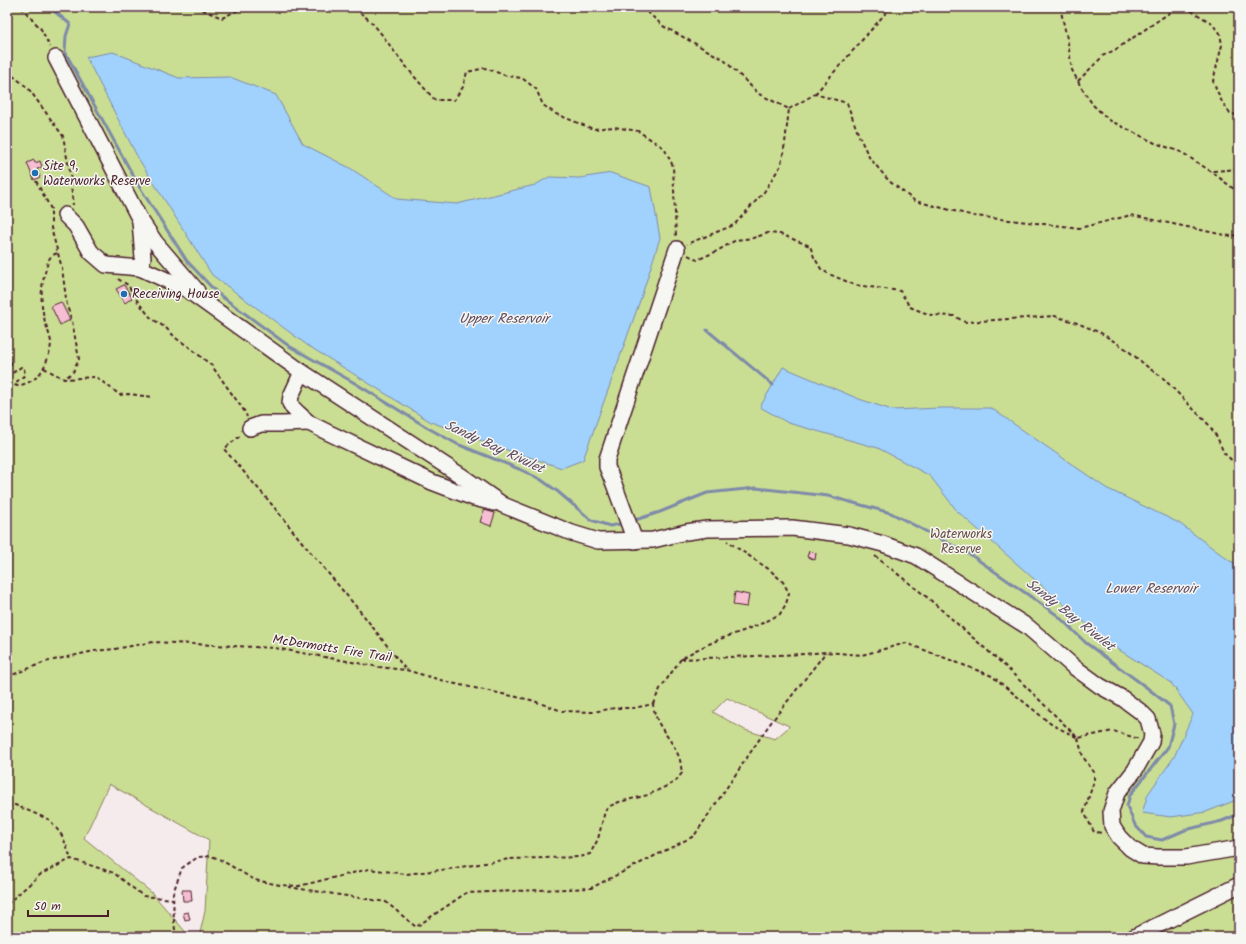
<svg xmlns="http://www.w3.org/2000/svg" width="1246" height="944" viewBox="0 0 1246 944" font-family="Kalam,sans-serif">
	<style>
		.green { fill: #cade93; stroke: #8a7e5f; fill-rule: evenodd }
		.water { fill: #a0d2fd; stroke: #7e8aa9 }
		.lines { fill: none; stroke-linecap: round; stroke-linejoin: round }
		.stream { stroke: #7e8aa9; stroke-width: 3 }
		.building { fill: #f6bed3; stroke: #4a1f2b }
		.minor-casing { stroke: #4a1f2b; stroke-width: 18 }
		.path { stroke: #4a1f2b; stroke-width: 2; stroke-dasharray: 4 3; stroke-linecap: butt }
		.minor { stroke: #f6f6f2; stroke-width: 15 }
		.poi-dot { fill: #1f6fb2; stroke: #f6f6f2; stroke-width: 1.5 }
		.labels { text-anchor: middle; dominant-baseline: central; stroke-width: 3; stroke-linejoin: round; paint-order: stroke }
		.poi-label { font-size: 13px; fill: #4a1f2b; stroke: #f6f6f2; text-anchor: start }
		.park-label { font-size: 13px; fill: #6a4f45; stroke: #f6f6f2 }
		.street-label { font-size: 13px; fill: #4a1f2b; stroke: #f6f6f2 }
		.water-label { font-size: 14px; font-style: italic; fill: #604c60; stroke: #f6f6f2 }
	</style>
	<rect width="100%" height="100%" fill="#f6ebec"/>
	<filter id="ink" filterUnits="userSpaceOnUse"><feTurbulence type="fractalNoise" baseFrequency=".025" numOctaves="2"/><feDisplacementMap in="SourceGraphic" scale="8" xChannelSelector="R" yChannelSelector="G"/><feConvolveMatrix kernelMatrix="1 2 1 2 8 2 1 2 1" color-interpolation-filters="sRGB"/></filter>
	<g filter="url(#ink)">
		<path class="green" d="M7,7h1232v930h-1040l6,-26 4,-71 -100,-56 -25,54 68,55 38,44h-183zM727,698l62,28v1l-14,12 -30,-9 -32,-18z"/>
		<g class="water">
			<path d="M113,52l66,26 51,-1 46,18 27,49 47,24 47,31 60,5 78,-19 14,-8 31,1 31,-5 40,14 9,51 -19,60 -58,162 -21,8 -61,-20 -70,-26 -124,-77 -95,-70 -74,-117 -52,-101z"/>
			<path d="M783,367l76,32 33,11 48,-2h51l115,80 73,35 51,38 9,4v234l-33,13 -35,5 -29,-4 6,-19 26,-37 19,-43 -22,-31 -61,-39 -76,-65 -77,-68 -27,-35 -52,-28 -90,-25 -28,-16z"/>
		</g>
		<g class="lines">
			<g class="stream">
				<path d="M49,7l21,17 -4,12 -1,16 75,136 47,73 30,32 72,53 64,36 75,46 29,16 62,25 21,10 17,12 34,29 19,6 15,-3"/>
				<path d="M707,330l66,55"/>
				<path d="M632,521l28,-9 47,-19 49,-5 72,8 63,17 80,42 86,60 29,28 60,44 24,19 4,18 -6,23 -38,48 -3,11 8,19 11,12 16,3 23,-10 37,-9 17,-7"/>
			</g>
		</g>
		<g class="building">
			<path d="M34,160l1,3 5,-2 2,6 -5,2 3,8 -6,3 -7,-17z"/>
			<path d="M124,285l8,13 -7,5 -9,-14z"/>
			<path d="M61,302l9,18 -10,5 -9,-19z"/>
			<path d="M484,510l11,3 -4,13 -11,-4z"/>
			<path d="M809,551l7,2 -1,7 -8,-3z"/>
			<path d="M735,592l14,3 -2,12 -14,-2z"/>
			<path d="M182,890h9l1,11h-9z"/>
			<path d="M188,912l2,7 -5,1 -2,-7z"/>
		</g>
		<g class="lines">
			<g class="minor-casing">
				<g id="minor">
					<path d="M56,58l83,160 16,24 42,49"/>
					<path d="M65,215l11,11 15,26 15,13 34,3 46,21 116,83 158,103 43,30 69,28 26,8 55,-1 33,-8 21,-3 85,-1 57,7 34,9 33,12 112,71 46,40 26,19 22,12 19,14 7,7 4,15 -1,8 -16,28 -18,23 -6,18 1,15 7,11 11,11 13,8 15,1h28l53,-9"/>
					<path d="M140,221l3,37 -3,10"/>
					<path d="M302,372l-11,24 -1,7 3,5 5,5 11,10 18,9 105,50 42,16 20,5"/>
					<path d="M250,428l11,-4h21l27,-1"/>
					<path d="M635,541l-21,-57 -7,-17v-8l70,-210"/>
					<path d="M1134,937l105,-52"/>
				</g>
			</g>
			<g class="path">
				<path d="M21,7l20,22 9,18"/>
				<path d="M196,7l26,11 22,-11"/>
				<path d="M347,7c25,7 38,34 54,53 11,14 22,27 34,40h19l9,-13 4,-15 18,-4 22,8 15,2 14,11 7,16 13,9 37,15 21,-2 24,4 26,17 9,18 3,71"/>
				<path d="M642,7l21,19 60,33 36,35 30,15 -4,34 -4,22 -17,27 -30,33 -47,19"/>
				<path d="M1060,7l8,36 4,27 9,17 12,18 16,15 46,23 26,9 31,20 27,21"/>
				<path d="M1185,7l25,15 10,11 2,12 -9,36 8,19 9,13 9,3"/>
				<path d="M7,71l21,17 35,48 7,38 3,31"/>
				<path d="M1078,81l26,-26 11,-5 63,-43"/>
				<path d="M815,94l76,-87"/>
				<path d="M789,109l26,-15 32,9 12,33 10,21 20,24 26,20 59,15 106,12 51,-13 98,21 10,-1"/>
				<path d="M1213,171l26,-2"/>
				<path d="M36,181l15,28v19l11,40 5,38 5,15 7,38 -6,13 -9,7"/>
				<path d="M688,255l9,5 18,-8 21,-12 17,-2 15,-5 12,1 30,12 4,11 7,12 8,5 26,11 45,6 10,16 10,4 11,4 23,1 11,6 90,-6 22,7 24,10 25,16 24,20 11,7 48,49 8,12 7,16 15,14"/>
				<path d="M118,279l10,6 10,17 13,16 15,10 11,11 11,7 24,20 33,46 2,5"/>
				<path d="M7,358h1l3,1v6l-4,4"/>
				<path d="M44,368l20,11 32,-2 24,18 8,-1 25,3"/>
				<path d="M7,377l14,-10 3,1 1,7 -10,8v2l2,1c17,-4 24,-10 30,-26 2,-6 4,-12 4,-18 -2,-11 -7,-20 -8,-30 -3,-14 -1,-30 3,-43 2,-8 3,-14 12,-16"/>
				<path d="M240,436l-16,13 45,52 33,41 62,74 42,54"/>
				<path d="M875,556l53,42 77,68 73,72 5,19 11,15v9l-10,31 10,20 8,1"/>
				<path d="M681,659l123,-5 22,-2 36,3 44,-12 86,33 59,48 27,14 35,-7 26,8"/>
				<path d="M7,677l38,-15 49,-11 21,-2 38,-7 122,6 104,19 27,3 45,13 80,17 31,11 31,1 22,-4h19l19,-4"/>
				<path d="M653,704l7,-15 21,-30 15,-9 24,-11 23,-8 22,-9 15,-8 6,-10 3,-11 -6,-11 -13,-12 -43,-29"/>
				<path d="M7,806l8,-1 35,15 13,17 8,22"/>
				<path d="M288,887l98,15 30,25 50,-34 125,-5 103,-52 75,-111 57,-73"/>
				<path d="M7,904l34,-30 30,-15 43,14 29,23 31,3"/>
				<path d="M176,937l-2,-15 -1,-29 9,-25 16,-11 13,-1 8,3 36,21 25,5 19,1 70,-17 37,5 43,-5 60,-10 71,-2 10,-3 8,-15 7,-28 5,-5 9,-4 29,-7 27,-13 7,-9c-1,-5 -1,-11 -3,-16 -8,-21 -23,-28 -26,-53"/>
			</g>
			<use href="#minor" class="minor"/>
		</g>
	</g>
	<g class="poi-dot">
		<circle cx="35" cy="173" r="4"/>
		<circle cx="124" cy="294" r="4"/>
	</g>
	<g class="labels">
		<g class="poi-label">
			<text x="43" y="166">Site 9,<tspan x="43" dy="15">Waterworks Reserve</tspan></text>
			<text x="132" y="294">Receiving House</text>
		</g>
		<g class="park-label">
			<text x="961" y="534">Waterworks<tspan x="961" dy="15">Reserve</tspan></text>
		</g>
		<g class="street-label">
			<text transform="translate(332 649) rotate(9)">McDermotts Fire Trail</text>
		</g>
		<g class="water-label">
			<text x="504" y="319">Upper Reservoir</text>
			<text transform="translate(494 447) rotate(25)">Sandy Bay Rivulet</text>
			<text x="1151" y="589">Lower Reservoir</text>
			<text transform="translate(1070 615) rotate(38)">Sandy Bay Rivulet</text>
		</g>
	</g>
	<rect width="1246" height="944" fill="none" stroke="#f6f6f2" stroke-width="24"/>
	<rect x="12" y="12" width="1222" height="920" fill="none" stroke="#4a1f2b" stroke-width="1.5" filter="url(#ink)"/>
	<path d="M28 910v6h80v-6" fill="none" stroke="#4a1f2b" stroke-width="2"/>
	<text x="34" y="910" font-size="12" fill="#4a1f2b" stroke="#f6f6f2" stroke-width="3" paint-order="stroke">50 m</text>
</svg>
